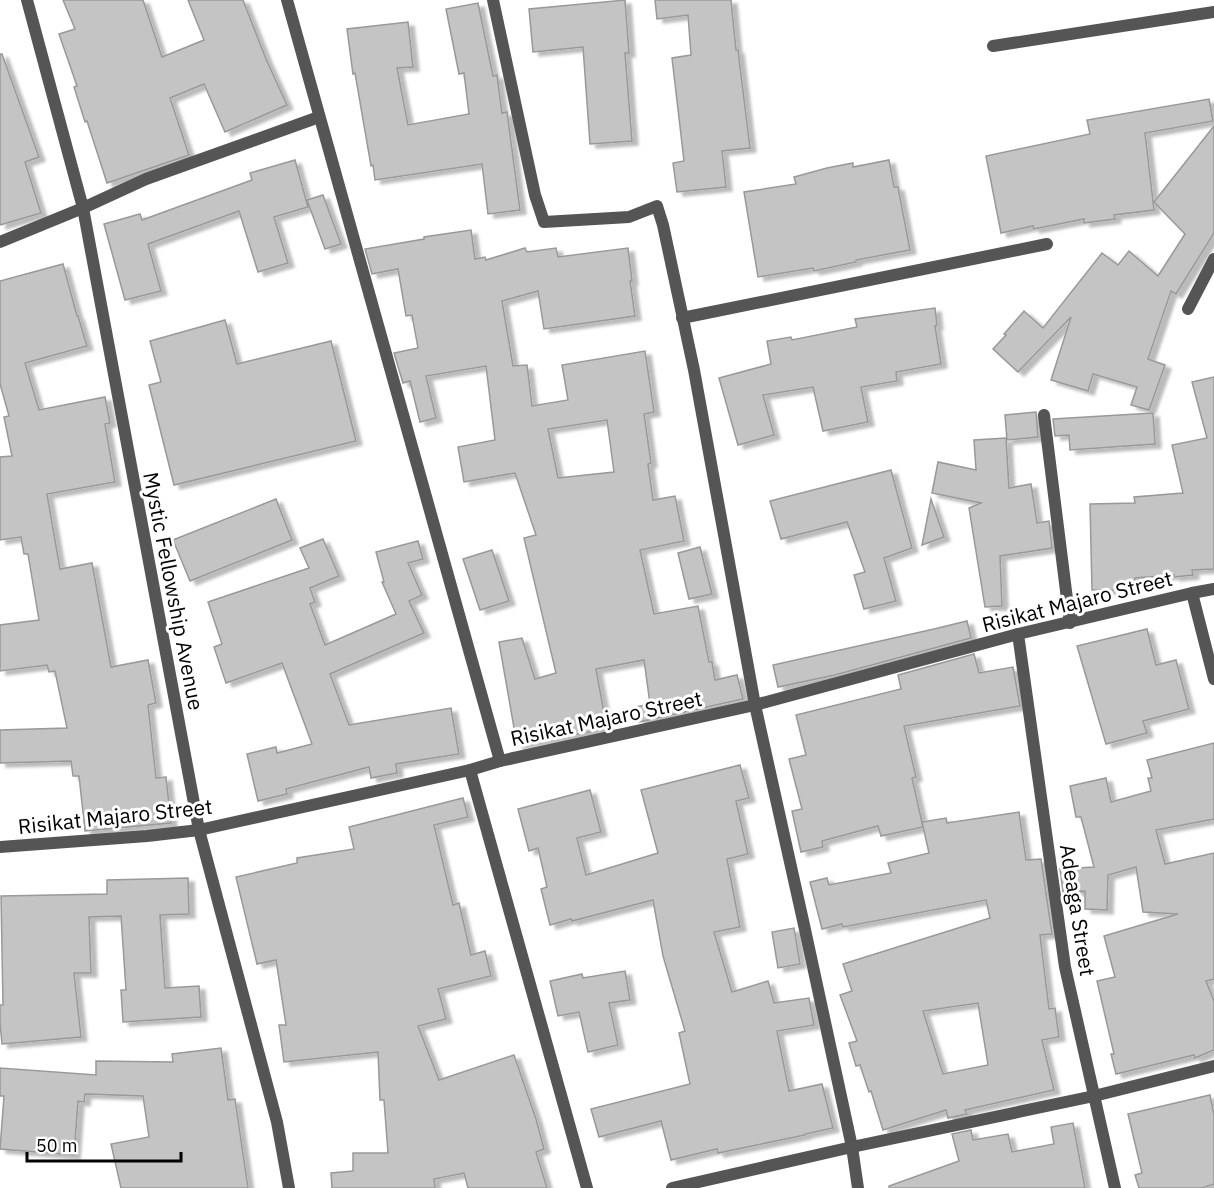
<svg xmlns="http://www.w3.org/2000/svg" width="1214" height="1188" viewBox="0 0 1214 1188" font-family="'IBM Plex Sans',sans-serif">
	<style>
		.building { fill: #c4c4c4; stroke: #999; stroke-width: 1.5; fill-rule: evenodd; filter: url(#shadow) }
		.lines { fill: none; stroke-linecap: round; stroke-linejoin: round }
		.minor { stroke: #555; stroke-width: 12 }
		.labels { text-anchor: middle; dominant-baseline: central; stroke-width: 6; stroke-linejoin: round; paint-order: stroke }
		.street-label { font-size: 21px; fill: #000; stroke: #fff }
	</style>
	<defs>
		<filter id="shadow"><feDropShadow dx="6" dy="4" stdDeviation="1.5" flood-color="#0004"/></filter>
	</defs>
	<rect width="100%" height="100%" fill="#fff"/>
	<g class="building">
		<path d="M63,0h80l19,57 42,-17 -16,-40h55l23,59 21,46 -62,27 -21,-48 -34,14 19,57 -82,28 -20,-62 -2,1 -11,-35 3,-1 -18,-52 16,-5z"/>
		<path d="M625,0l4,53h-4l7,88 -42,3 -7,-97 -50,5 -4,-43z"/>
		<path d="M655,0h76l5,50h2l12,98 -28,3 4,36 -49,5 -4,-29 11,-2 -12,-103 19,-3 -3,-40 -31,4z"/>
		<path d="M478,3l15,73 4,-1 5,38 5,-1 13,98 -32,4 -6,-50 -107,16 -2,-15 -2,1 -16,-93 -2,1 -6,-45 61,-7 5,45 -16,1 11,57 61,-11 -5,-41 -5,1 -13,-65z"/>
		<path d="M0,54h2l37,103 -14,5 16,51 -41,12z"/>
		<path d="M1209,99l4,22 -68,12 9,77 -40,5 1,4 -31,4v-4l-50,10 -1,-3 -32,7 -15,-77 104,-22 -3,-14z"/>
		<path d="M1214,126v107l-38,61 -5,-3 -23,68 17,6 -16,45 -18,-5 6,-18 -44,-13 -5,17 -37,-11 20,-63 -53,55 -25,-23 13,-14 -2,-1 20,-23 19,17 59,-75 16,12 11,-14 29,25 27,-42 -31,-32z"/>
		<path d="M295,160l13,47 -34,10 14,46 -30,9 -19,-61 -91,33 13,47 -36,9 -21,-76 36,-10 2,6 110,-40 -2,-7z"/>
		<path d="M889,160l5,27h4l12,63 -54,10v2l-42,9 -1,-3 -55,9 -14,-85 52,-8 -2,-7 33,-9 26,-5v4z"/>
		<path d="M323,195l18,49 -16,5 -18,-49z"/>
		<path d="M471,230l4,29 10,-2 1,3 39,-12 2,4 29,-4 2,9 70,-9 4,33h-2l5,35 -91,13 -6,-38 -36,10 11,65 14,-1 5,41 36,-6 -6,-35 83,-14 9,61 -10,2 7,49 -3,1 5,36 22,-4 9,45 -44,9 14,64 44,-8 11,56h3l3,18 22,-5 6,24 -104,23 -4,-15 15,-3 -6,-44 -48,9 11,60 -90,16 -18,-103 23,-4 13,41 21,-6 -32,-135 12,-3 -21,-62 -51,9 -6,-35 37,-7 -9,-74 -60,10 10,42 -16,4 -10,-41 -7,2 -9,-30 24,-5 -6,-33 -6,1 -8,-47 -26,5 -7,-25 59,-10v-2zM607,420l7,52 -56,6 -10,-49z"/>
		<path d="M63,264l14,52h1l9,30 -62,17 14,47 66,-13 5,26 -5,1 10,58 -68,12 13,75 32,-6 19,104 37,-7 8,43 -8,2 8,73 10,-1 5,46 -86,8 -6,-55h-6l-2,-15 -71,2v-33l67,-2 -12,-57 -6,1 -2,-7 -47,6v-46l39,-5 -11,-66h-4l-3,-17 -21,3v-83l12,-1 -8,-39 5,-1 -9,-32v-103z"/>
		<path d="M935,308l2,17 -2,1 6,38 -45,8 1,9 -36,6 7,35 -45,9 -10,-44 -50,8 11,40 -36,10 -19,-67 52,-14 -4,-23 24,-4 1,3 65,-13 -2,-8z"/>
		<path d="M225,320l12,44 94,-23 25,100 -182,44 -25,-100 12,-3 -11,-41z"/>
		<path d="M1214,377v192l-22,1 1,5 -19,2v-2l-39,3v12h-43l-2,-86 45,-1 -1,-6 49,-4 -11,-48 35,-7 -15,-56z"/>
		<path d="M1036,412l2,25 -31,3 -2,-25z"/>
		<path d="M1153,413l2,31 -85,6 -1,-15 -14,1 -2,-17z"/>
		<path d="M1006,438l3,50 22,-4 6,39 12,-2 3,27 -52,8 2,50 -17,1 -16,-99 12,-5 -49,-10 6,-31 38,8 -2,-30z"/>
		<path d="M891,470l21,78 -28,10 12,43 -32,8 -10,-34 11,-3 -18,-50 -66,17 -11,-38z"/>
		<path d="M276,499l16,41 -102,41 -17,-41z"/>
		<path d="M931,499l13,38 -22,8z"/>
		<path d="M323,539l16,37 -29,12 5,14 -5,2 15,41 71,-31 -14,-32h2l-8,-30 42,-11 5,18 -15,4 14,32 -13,6 15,32 -94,41 19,51 102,-17 8,46 -63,10 1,9 -26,5 -2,-11 -83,22 1,5 -29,7 -11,-47 29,-7 1,6 35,-9 -30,-81 -56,20 -12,-36 8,-3 -14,-42 101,-34 -9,-20z"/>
		<path d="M700,547l12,47 -23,5 -11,-46z"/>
		<path d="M492,550l17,51 -29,9 -17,-51z"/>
		<path d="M967,621l4,17 -136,37 -57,12 -5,-22 161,-36z"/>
		<path d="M1147,629l9,36 20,-5 13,49 -46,12 4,12 -41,11 -29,-98z"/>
		<path d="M974,654l5,19 34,-6 7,39 -116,20 12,51 -4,1 11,49 -42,9 -3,-10 -56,15 1,6 -22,5 -9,-41 10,-2 -13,-50 17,-4 -10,-40 105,-26 -3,-14z"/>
		<path d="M1214,743v76l-58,11 9,34 49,-11v126l-8,2 8,20v49l-19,8 -1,-3 -78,19 -5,-20h3l-17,-73 18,-4 -11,-41 74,-22 -35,-2 -7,-45 -28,8 -1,35 -22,-1v-18l-22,1 -3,-23 34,-2 -13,-50h-5l-6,-31 36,-8 5,24 40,-11 -3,-13h4l-5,-18z"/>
		<path d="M740,765l9,33 -13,3 12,53 -21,5 13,68 -26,5 18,60 36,-11 6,22 35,-5 5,27 -37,6 12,60 33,-7 11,44 -28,6v1l-87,18 -1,-4 -46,11 -10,-39 -62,16 -8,-28 99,-25 -11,-51 6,-2 -22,-75 -10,-56 -81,21 -1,-2 -21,6 -9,-36 6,-2 -9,-39 -9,3 -11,-42 72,-19 11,42 -24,6 9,37 72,-22 -17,-63z"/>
		<path d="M463,798l5,19 -34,8 19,80 6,-2 12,52 14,-4 6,25 -53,13 8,30 -28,7 21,54 75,-25 22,64 8,30 -8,3 11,36h-79l-4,-15 -30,6 1,9h-103l-1,-15 22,-2v-18h35l-4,-53h-4l-2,-48 -94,10 -5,-37h7l-10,-65 -19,4 -21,-87 61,-14v-5l57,-9 -5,-22z"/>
		<path d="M1019,812l7,48 15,-1 11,75 -12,1 9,74 6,-1 4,29 -17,3 12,50 -89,20 2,4 -19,4 -2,-8 -63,20 -12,-39 -2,1 -9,-27 -4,1 -7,-23 8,-2 -17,-46 12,-4 -9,-27 147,-46 -4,-18 -143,27 -1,-3 -20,5 -12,-47 17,-4 2,7 62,-12 -3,-10 41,-10 -7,-31 24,-4 1,5zM978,1003l10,62 -45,9 -20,-63z"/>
		<path d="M188,878l1,36 -29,1 5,73 34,-2 2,31 -78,5 -2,-32h5l-5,-74 -32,1 2,56h-17l7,64 -79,7 -2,-21v-18h3l-2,-109 106,-2v-14z"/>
		<path d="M794,928l6,36 -22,4 -6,-36z"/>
		<path d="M625,971l5,29 -21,3 9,42 -30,7 -9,-40 -21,4 -8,-35 32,-7 1,4z"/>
		<path d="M221,1048l7,52 7,-1 13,89h-127l-10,-44 38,-7 -6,-41 -58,-2 -1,8 -6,-1 -4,54 -74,-6 4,-53h-4v-28l96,7v-14l77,1 -1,-8z"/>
		<path d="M1210,1095l4,20v69l-12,4h-63l-4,-13 7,-2 -14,-59z"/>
		<path d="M1073,1123l12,65h-196v-2l70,-25 -7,-27 19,-4 2,10 35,-6 4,18 42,-8 -3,-17z"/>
	</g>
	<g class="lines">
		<g class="minor">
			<path d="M27,0l56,208 116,622 78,292 12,66"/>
			<path d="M287,0l213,761"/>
			<path d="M493,0l42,195 9,27 85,-5 28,-11 6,19 31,145 61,335 49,220 48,222 6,41"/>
			<path d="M993,46l221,-34"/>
			<path d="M0,242l83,-34 63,-29 173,-62"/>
			<path d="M1188,309l26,-50"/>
			<path d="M682,318l365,-74"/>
			<path d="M1044,415l26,208"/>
			<path d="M1192,593l22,86"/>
			<path d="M1018,634l47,333 50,221"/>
			<path d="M470,770l117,418"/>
			<path d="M0,847l147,-11 52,-6 271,-60 30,-9 255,-56 263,-71 174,-41 22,-4"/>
			<path d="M672,1188l180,-41 242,-51 120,-30"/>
		</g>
	</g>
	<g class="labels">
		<g class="street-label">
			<text transform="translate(174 591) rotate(79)">Mystic Fellowship Avenue</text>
			<text transform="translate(1077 601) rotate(-14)">Risikat Majaro Street</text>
			<text transform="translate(606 718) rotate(-12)">Risikat Majaro Street</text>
			<text transform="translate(115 816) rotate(-6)">Risikat Majaro Street</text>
			<text transform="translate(1078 910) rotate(81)">Adeaga Street</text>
		</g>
	</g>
	<path d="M27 1152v9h154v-9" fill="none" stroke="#000000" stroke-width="3"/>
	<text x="36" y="1152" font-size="18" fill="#000000" stroke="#ffffff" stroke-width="4.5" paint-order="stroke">50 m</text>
</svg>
